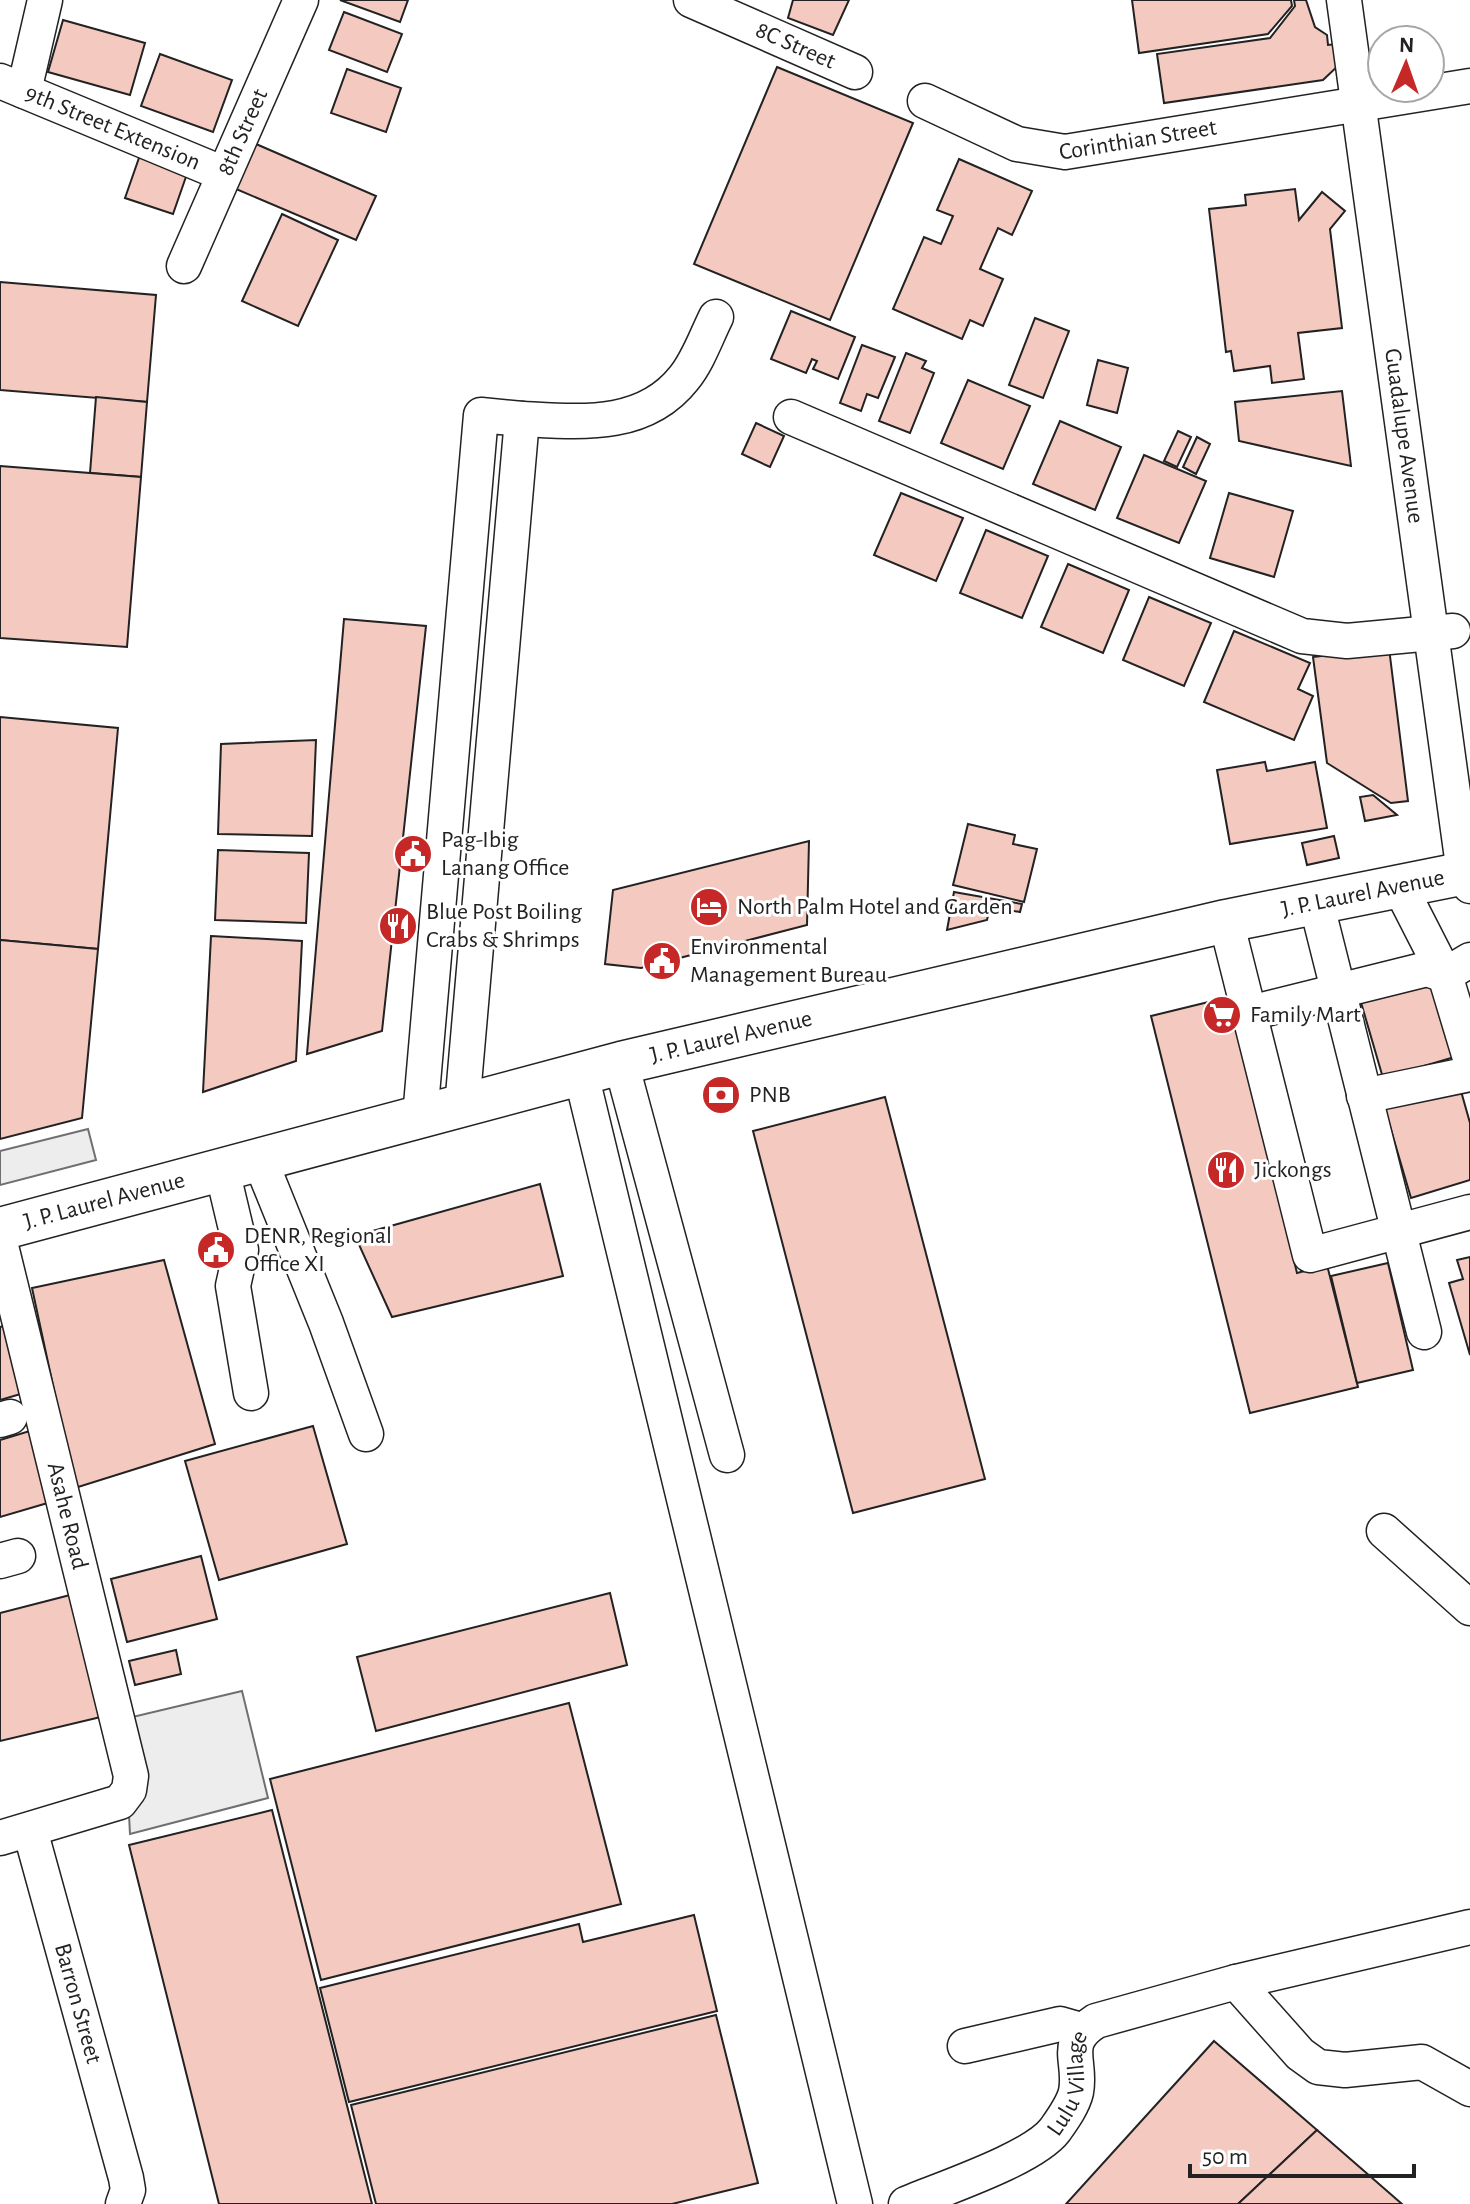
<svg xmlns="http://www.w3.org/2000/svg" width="1470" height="2204" viewBox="0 0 1470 2204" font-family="'Alegreya Sans',sans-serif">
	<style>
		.parking { fill: #ededed; stroke: #6f6f6f; stroke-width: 2 }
		.building { fill: #f3c9c0; stroke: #222; stroke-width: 2 }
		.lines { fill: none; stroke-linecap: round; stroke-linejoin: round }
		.minor-casing { stroke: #222; stroke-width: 37 }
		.major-casing { stroke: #222; stroke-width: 45 }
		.minor { stroke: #fff; stroke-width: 34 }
		.major { stroke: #fff; stroke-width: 42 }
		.labels { text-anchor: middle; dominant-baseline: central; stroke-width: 6; stroke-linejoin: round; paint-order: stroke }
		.street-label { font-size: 24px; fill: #222; stroke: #fff }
		.poi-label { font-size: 24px; fill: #222; stroke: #fff; text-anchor: start }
	</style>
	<rect width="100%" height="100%" fill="#fff"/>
	<g class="parking">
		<path d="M88,1129l8,31 -96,25v-34z"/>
		<path d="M242,1691l26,107 -138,36 -6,-115z"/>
	</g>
	<g class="building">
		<path d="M340,0h68l-8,22z"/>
		<path d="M793,0h56l-16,35 -45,-17z"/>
		<path d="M1132,0h159l1,6 -24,28 -129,19z"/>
		<path d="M1294,0h12l9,27 12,8 1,10 9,-1 3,20 -17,16 -159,23 -7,-49 113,-16 25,-32z"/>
		<path d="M344,12l58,22 -15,38 -58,-22z"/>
		<path d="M63,20l82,23 -15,52 -82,-23z"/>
		<path d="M160,54l72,26 -19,52 -72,-26z"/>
		<path d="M777,67l136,56 -83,197 -136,-56z"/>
		<path d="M347,69l54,19 -15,44 -55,-19z"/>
		<path d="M256,144l120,52 -20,44 -120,-51z"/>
		<path d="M140,155l48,16 -15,43 -48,-16z"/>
		<path d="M959,159l73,32 -20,44 -14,-7 -18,41 23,10 -20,47 -13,-6 -8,19 -69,-30 31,-72 17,7 12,-28 -16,-6z"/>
		<path d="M1295,189l4,31 23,-28 23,19 -15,18 12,99 -44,5 6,46 -32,4 -2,-17 -36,5 -3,-20 -5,1 -17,-143 37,-4 -1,-10z"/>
		<path d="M282,214l56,26 -40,86 -56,-25z"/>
		<path d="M0,282l156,13 -9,107 -147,-12z"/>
		<path d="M791,311l64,26 -17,42 -25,-10 4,-8 -5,-2 -6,14 -35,-14z"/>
		<path d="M1035,318l34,13 -26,67 -34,-13z"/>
		<path d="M862,345l33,12 -17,41 -11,-4 -6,17 -21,-8z"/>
		<path d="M906,353l20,8 -4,7 12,5 -24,60 -31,-12z"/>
		<path d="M1098,360l30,8 -11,45 -30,-8z"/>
		<path d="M968,380l62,26 -27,63 -62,-26z"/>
		<path d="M1342,391l9,75 -112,-25 -4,-39z"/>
		<path d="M96,397l51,5 -6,75 -51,-4z"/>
		<path d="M1060,421l61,26 -26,63 -62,-26z"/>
		<path d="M756,423l28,13 -14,31 -28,-13z"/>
		<path d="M1178,431l13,6 -14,30 -13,-6z"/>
		<path d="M1197,437l13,7 -14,30 -13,-7z"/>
		<path d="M1144,455l62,26 -27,62 -62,-25z"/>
		<path d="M0,466l141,11 -14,170 -127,-9z"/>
		<path d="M901,493l62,25 -27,63 -62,-26z"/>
		<path d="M1229,493l64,18 -19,66 -64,-19z"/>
		<path d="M986,530l62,26 -26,62 -62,-25z"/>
		<path d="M1068,564l61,26 -26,63 -62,-26z"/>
		<path d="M1149,597l62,26 -27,63 -61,-26z"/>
		<path d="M344,619l82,7 -44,405 -75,23z"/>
		<path d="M1234,631l76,32 -12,26 15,7 -19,44 -90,-38z"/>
		<path d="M1389,648l19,153 -17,2 -64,-40 -14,-106z"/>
		<path d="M0,717l118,11 -20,221 -98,-9z"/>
		<path d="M316,740l-4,96 -94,-2 3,-90z"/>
		<path d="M1265,762l2,9 48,-9 12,66 -97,16 -13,-74z"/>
		<path d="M1373,795l24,20 -32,6 -5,-24z"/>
		<path d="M968,824l47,11 -2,9 24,5 -13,53 -71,-17z"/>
		<path d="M1334,836l5,22 -32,7 -5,-22z"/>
		<path d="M809,841l-2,84 -166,43 -36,-4 8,-74z"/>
		<path d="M218,850l91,3 -3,70 -91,-3z"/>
		<path d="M954,892l68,12 -2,8 -30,-5 -3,13 -40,10z"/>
		<path d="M211,936l91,5 -6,120 -93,31z"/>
		<path d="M0,940l98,9 -16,169 -82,21z"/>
		<path d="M1435,978l23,78 -75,22 -23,-79z"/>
		<path d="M1229,997l68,276 30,-8 31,122 -108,26 -99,-397z"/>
		<path d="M1459,1084l11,39v57l-59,18 -27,-92z"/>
		<path d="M885,1097l100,382 -132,34 -100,-382z"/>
		<path d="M540,1184l23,92 -171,41 -37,-81z"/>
		<path d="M1470,1257v98l-21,-72 14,-4 -6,-19z"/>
		<path d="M164,1260l51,184 -140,44 -43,-200z"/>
		<path d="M1388,1263l25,107 -56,13 -26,-107z"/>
		<path d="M7,1325l17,68 -24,7v-73z"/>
		<path d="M313,1426l34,118 -128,36 -34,-119z"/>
		<path d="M33,1430l18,72 -51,15v-77z"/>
		<path d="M201,1556l16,63 -90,23 -16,-63z"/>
		<path d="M610,1593l17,72 -251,66 -19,-74z"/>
		<path d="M74,1594l31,122 -105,25v-128z"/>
		<path d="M176,1650l5,24 -46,11 -6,-24z"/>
		<path d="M569,1703l52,201 -300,76 -51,-201z"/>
		<path d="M272,1810l100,394h-153l-90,-359z"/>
		<path d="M694,1915l23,96 -368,91 -29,-114 259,-64 4,18z"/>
		<path d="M716,2015l42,168 -86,21h-296l-25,-99z"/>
		<path d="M1214,2041l103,89 -79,74h-172z"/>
		<path d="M1317,2130l85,74h-164z"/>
	</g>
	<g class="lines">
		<g class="minor-casing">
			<g id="minor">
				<path id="s1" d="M691,0l164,72"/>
				<path id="s2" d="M1344,0l120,873 6,13"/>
				<path id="s3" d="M0,81l224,93"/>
				<path d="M24,91l21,-91"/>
				<path id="s4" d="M925,101l92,43 48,8 405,-66"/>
				<path id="s5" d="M184,266l117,-266"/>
				<path d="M791,417l511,219 45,5 106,-10"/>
				<path d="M522,419c58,3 122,10 162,-41 14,-17 22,-41 32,-61"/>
				<path d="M1399,885l46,90 25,83"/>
				<path d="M1316,902l108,430"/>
				<path d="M1226,921l84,334 160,-43"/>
				<path d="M1250,1013l177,-44 18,6 25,-15"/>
				<path d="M621,1063l106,392"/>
				<path d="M581,1074l274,1130"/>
				<path d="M1364,1096l106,-22"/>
				<path d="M420,1117l61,-702 41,4 -60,688"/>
				<path d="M260,1160l66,163 40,111"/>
				<path d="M222,1170l19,80 -8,36 18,107"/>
				<path id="s6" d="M0,1242l131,534 -2,14 -9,12 -120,36"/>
				<path d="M0,1420l10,-3"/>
				<path d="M1384,1531l86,77"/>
				<path d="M0,1561l18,-5"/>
				<path id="s7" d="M30,1830l96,348 2,12 -5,14"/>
				<path d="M1236,1982l64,72 18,13 27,3 77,-8 48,27"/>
				<path d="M965,2046l95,-22 21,6"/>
				<path id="s8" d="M906,2204c35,-15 127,-45 149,-74 7,-10 18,-25 21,-38 6,-31 -15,-49 20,-71l140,-39 234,-55"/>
			</g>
		</g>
		<g class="major-casing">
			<g id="major">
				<path id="s9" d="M0,1229l621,-166 605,-142 244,-49"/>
			</g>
		</g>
		<use href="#minor" class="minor"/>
		<use href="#major" class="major"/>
	</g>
	<defs>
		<g id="civic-disc" transform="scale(2)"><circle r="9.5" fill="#c62828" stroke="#fff"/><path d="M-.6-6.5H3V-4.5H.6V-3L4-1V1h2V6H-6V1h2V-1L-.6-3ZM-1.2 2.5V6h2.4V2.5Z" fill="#fff"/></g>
		<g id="hotel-disc" transform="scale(2)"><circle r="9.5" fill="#c62828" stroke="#fff"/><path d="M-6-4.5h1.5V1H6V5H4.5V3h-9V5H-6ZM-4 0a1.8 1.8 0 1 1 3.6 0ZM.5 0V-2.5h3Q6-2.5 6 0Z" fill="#fff"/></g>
		<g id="restaurant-disc" transform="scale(2)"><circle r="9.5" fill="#c62828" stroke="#fff"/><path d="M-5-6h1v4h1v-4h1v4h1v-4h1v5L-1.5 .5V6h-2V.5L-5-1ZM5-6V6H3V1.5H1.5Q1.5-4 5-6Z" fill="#fff"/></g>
		<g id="supermarket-disc" transform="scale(2)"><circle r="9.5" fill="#c62828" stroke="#fff"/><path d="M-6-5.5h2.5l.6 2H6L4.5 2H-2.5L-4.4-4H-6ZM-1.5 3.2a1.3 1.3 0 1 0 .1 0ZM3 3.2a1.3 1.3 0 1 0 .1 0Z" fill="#fff"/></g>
		<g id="bank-disc" transform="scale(2)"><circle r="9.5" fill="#c62828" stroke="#fff"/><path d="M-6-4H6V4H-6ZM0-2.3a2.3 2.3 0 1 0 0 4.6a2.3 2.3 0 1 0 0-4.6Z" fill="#fff"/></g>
	</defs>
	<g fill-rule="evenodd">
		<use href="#civic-disc" x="413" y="854"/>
		<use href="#hotel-disc" x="709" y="907"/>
		<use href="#restaurant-disc" x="398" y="926"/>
		<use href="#civic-disc" x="662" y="961"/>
		<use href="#supermarket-disc" x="1222" y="1015"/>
		<use href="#bank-disc" x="721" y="1095"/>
		<use href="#restaurant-disc" x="1226" y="1170"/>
		<use href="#civic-disc" x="216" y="1250"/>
	</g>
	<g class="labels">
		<g class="street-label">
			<text stroke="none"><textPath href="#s1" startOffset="114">8C Street</textPath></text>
			<text stroke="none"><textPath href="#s3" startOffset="122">9th Street Extension</textPath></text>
			<text stroke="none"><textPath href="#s5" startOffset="146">8th Street</textPath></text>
			<text stroke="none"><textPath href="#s4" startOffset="224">Corinthian Street</textPath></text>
			<text stroke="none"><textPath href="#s2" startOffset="440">Guadalupe Avenue</textPath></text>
			<text stroke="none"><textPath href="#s9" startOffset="1404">J. P. Laurel Avenue</textPath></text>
			<text stroke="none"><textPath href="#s9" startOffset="756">J. P. Laurel Avenue</textPath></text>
			<text stroke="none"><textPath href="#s9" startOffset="108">J. P. Laurel Avenue</textPath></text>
			<text stroke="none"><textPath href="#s6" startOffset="282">Asahe Road</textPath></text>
			<text stroke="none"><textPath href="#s7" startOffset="180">Barron Street</textPath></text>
			<text stroke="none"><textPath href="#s8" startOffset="218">Lulu Village</textPath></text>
		</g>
		<g class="poi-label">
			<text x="441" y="840">Pag-Ibig<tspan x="441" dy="28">Lanang Office</tspan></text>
			<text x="737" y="907">North Palm Hotel and Garden</text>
			<text x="426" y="912">Blue Post Boiling<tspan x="426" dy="28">Crabs &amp; Shrimps</tspan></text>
			<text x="690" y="947">Environmental<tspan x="690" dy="28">Management Bureau</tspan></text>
			<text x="1250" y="1015">Family Mart</text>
			<text x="749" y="1095">PNB</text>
			<text x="1254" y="1170">Jickongs</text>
			<text x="244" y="1236">DENR, Regional<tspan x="244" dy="28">Office XI</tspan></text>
		</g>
	</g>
	<g transform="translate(1406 64) rotate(2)"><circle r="38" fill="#ffffff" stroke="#a7a7a7" stroke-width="2"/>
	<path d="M0-6L14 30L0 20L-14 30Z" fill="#c62828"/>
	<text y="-12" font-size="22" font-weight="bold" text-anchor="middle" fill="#222222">N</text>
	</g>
	<path d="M1190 2164v12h224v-12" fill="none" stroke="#222222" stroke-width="4"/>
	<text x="1202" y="2164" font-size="24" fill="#222222" stroke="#ffffff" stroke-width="6" paint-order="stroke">50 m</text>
</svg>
